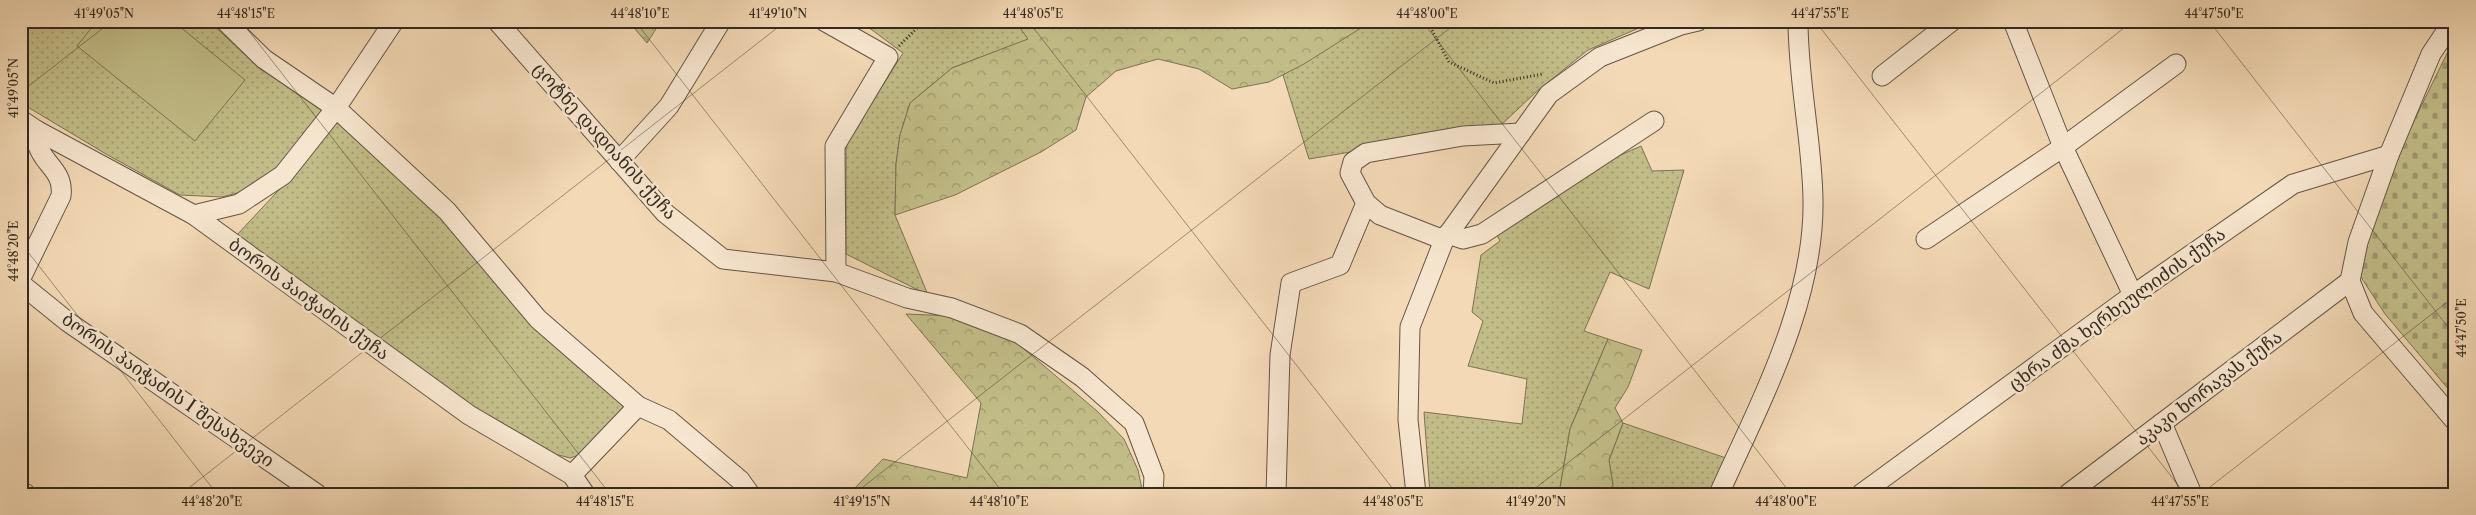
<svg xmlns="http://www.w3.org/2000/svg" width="2476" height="515" viewBox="0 0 2476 515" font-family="'Libre Caslon Text','Noto Serif Georgian',serif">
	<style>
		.grass { fill: url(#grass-dots); stroke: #7a7454 }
		.forest { fill: url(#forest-crowns); stroke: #7a7454 }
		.cemetery { fill: url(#cemetery-stones); stroke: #7a7454 }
		.pitch { fill: #c2bd88; stroke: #7a7454 }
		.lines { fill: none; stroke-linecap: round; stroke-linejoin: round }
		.minor-casing { stroke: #635644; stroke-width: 21 }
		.path { stroke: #332b1f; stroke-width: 3; stroke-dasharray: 1 2.5; stroke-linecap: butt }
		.minor { stroke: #f7e6cf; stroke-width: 19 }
		.ticks { fill: none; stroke: #332b1f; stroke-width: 1; stroke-opacity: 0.45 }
		.labels { text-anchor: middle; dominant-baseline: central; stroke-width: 5; stroke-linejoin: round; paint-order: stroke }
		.street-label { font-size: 18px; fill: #332b1f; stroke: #f7e6cf }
		.neatline { fill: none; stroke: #332b1f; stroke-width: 2 }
		.ticks-label { font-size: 12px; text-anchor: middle; fill: #332b1f }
	</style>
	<defs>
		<pattern id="grass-dots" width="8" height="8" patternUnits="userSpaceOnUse" patternTransform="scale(1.25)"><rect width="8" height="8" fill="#c2bd88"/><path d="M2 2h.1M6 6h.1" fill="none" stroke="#9e9a6f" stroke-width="1.8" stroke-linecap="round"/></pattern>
		<pattern id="forest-crowns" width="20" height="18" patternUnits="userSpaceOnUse" patternTransform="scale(1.25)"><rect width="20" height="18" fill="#c2bd88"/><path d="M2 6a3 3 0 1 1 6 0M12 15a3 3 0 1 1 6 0" fill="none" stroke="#9e9a6f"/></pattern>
		<pattern id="cemetery-stones" width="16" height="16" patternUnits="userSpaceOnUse" patternTransform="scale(1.25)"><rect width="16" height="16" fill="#c2bd88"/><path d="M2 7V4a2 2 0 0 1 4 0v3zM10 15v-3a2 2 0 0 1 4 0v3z" fill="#9e9a6f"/></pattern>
	</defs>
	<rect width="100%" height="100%" fill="#f3d9b5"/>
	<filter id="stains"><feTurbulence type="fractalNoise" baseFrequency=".004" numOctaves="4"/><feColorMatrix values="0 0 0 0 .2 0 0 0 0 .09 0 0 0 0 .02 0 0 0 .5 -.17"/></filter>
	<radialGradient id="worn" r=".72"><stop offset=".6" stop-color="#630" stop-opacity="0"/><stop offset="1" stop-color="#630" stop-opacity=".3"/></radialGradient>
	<g class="grass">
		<path d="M21,21h188l51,48 39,23 24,19 -44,57 -27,21 -30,8 -42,-2 -74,-41 -85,-51z"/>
		<path d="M860,21h155l14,18 -77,29 -42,35 -10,32 -4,29 -1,51 33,80 -82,-41v-110l57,-91z"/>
		<path d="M1372,21h283l-67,29 -52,42 -37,35 -190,32 -26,-84z"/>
		<path d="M335,123l6,1 110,104 81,97 92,82 -42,47 -12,4 -19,-5 -82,-47 -233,-170 54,-58z"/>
		<path d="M1641,146l11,25 32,-1 -35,119 -39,-17 -26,59 24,8 -38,90 -11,65h-129l-6,-82 98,12 5,-45 -59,-13 15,-45 -11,-9 9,-57 19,-14 -4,-8 109,-71z"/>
		<path d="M1623,423l103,35 -17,36h-109l13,-9 -4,-25z"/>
	</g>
	<g class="forest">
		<path d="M628,21h33l-14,22z"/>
		<path d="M1015,21h357l-68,43 -35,18 -37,7 -33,-20 -41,-10 -42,12 -30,26 -10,33 -35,22 -86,43 -60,20 1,-51 4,-29 10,-32 42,-35 76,-29z"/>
		<path d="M906,314l47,2 57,21 87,74 27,28 14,31 5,24h-294l34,-35 84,19 14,-75z"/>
		<path d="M1608,339l34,11 -14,37 -13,21 8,15 -14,37 4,26 -13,8h-41l11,-65z"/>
	</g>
	<path class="cemetery" d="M2455,37v360l-70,-83 -30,-46 34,-96z"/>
	<path class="pitch" d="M97,21h76l72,59 -50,61 -118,-95z"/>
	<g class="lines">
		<g class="minor-casing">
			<g id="minor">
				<path d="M225,21l39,38 72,49 111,103 91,108 100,87 31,14 71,60 10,14"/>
				<path d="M497,21l168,192 58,46 113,13 71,26 45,10 68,26 62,43 52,46 20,53 -1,18"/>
				<path d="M824,21l64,36 -53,89 1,126"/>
				<path d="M2013,21l50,126 70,148"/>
				<path d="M2453,21l-22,33 -42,101 -31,87 -8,39 13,32 92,108"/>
				<path d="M1882,76l70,-55"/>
				<path d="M21,120l15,10 158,85 275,200 103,60 13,19"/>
				<path d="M619,161l50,-55 52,-85"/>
				<path d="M1366,203l14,12 64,25"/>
				<path d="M194,215l45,-11 44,-29 53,-67 58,-87"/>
				<path d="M1448,234l15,5 19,-5 172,-113"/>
				<path d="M1926,239l137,-92 113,-83"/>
				<path d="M21,278l40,-82c3,-25 -16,-30 -23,-50 -1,-5 -1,-11 -2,-16"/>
				<path d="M21,284l47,38 249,172"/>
				<path d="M2162,423l30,71"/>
				<path d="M572,475l66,-69"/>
				<path d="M21,491l5,3"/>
				<path d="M1276,494l4,-139 11,-72 49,-18 26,-62 -16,-30 3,-11 13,-9 97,-17 58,-3"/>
				<path d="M1416,494l-8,-74 2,-93 34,-87 105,-146 51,-37 81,-32 17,-4"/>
				<path d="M1719,494c41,-92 96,-192 94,-295 -1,-59 -15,-118 -15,-178"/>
				<path d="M1861,494l272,-199 160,-111 96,-29"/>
				<path d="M2068,494l282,-213"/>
			</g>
		</g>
		<g class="path">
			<path d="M1427,21l22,41 45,21 49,-9"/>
			<path d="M899,46l25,-25"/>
		</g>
		<use href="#minor" class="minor"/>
	</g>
	<path class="ticks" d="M241,21l369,473M635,21l369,473M1028,21l369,473M1422,21l369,473M1815,21l370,473M2209,21l246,315M21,92l91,-71M21,243l196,251M181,494l605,-473M854,494l605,-473M1528,494l605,-473M2201,494l254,-198"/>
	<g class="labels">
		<g class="street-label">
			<text transform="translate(605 141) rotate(48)">ცოტნე დადიანის ქუჩა</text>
			<text transform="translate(309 299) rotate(36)">ბორის პაიჭაძის ქუჩა</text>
			<text transform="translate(2117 309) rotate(-36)">ცხრა ძმა ხერხეულიძის ქუჩა</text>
			<text transform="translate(2209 388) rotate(-37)">აკაკი ხორავას ქუჩა</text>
			<text transform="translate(168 390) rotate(35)">ბორის პაიჭაძის I შესახვევი</text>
		</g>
	</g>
	<rect width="2476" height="515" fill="none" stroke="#f3d9b5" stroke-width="55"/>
	<rect x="28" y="28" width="2420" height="460" class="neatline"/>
	<g class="ticks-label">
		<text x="104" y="18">41°49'05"N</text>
		<text x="246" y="18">44°48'15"E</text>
		<text x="640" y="18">44°48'10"E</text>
		<text x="778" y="18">41°49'10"N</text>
		<text x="1033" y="18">44°48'05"E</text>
		<text x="1427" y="18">44°48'00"E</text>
		<text x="1820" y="18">44°47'55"E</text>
		<text x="2214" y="18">44°47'50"E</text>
		<text transform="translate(14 88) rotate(-90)" y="4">41°49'05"N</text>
		<text transform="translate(14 251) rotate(-90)" y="4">44°48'20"E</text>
		<text transform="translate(2462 328) rotate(-90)" y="4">44°47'50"E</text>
		<text x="212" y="506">44°48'20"E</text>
		<text x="605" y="506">44°48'15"E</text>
		<text x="862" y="506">41°49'15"N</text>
		<text x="999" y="506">44°48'10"E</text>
		<text x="1393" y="506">44°48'05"E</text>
		<text x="1536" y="506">41°49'20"N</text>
		<text x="1786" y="506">44°48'00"E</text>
		<text x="2180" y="506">44°47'55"E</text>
	</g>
	<rect width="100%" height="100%" filter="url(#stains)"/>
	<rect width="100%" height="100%" fill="url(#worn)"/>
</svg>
